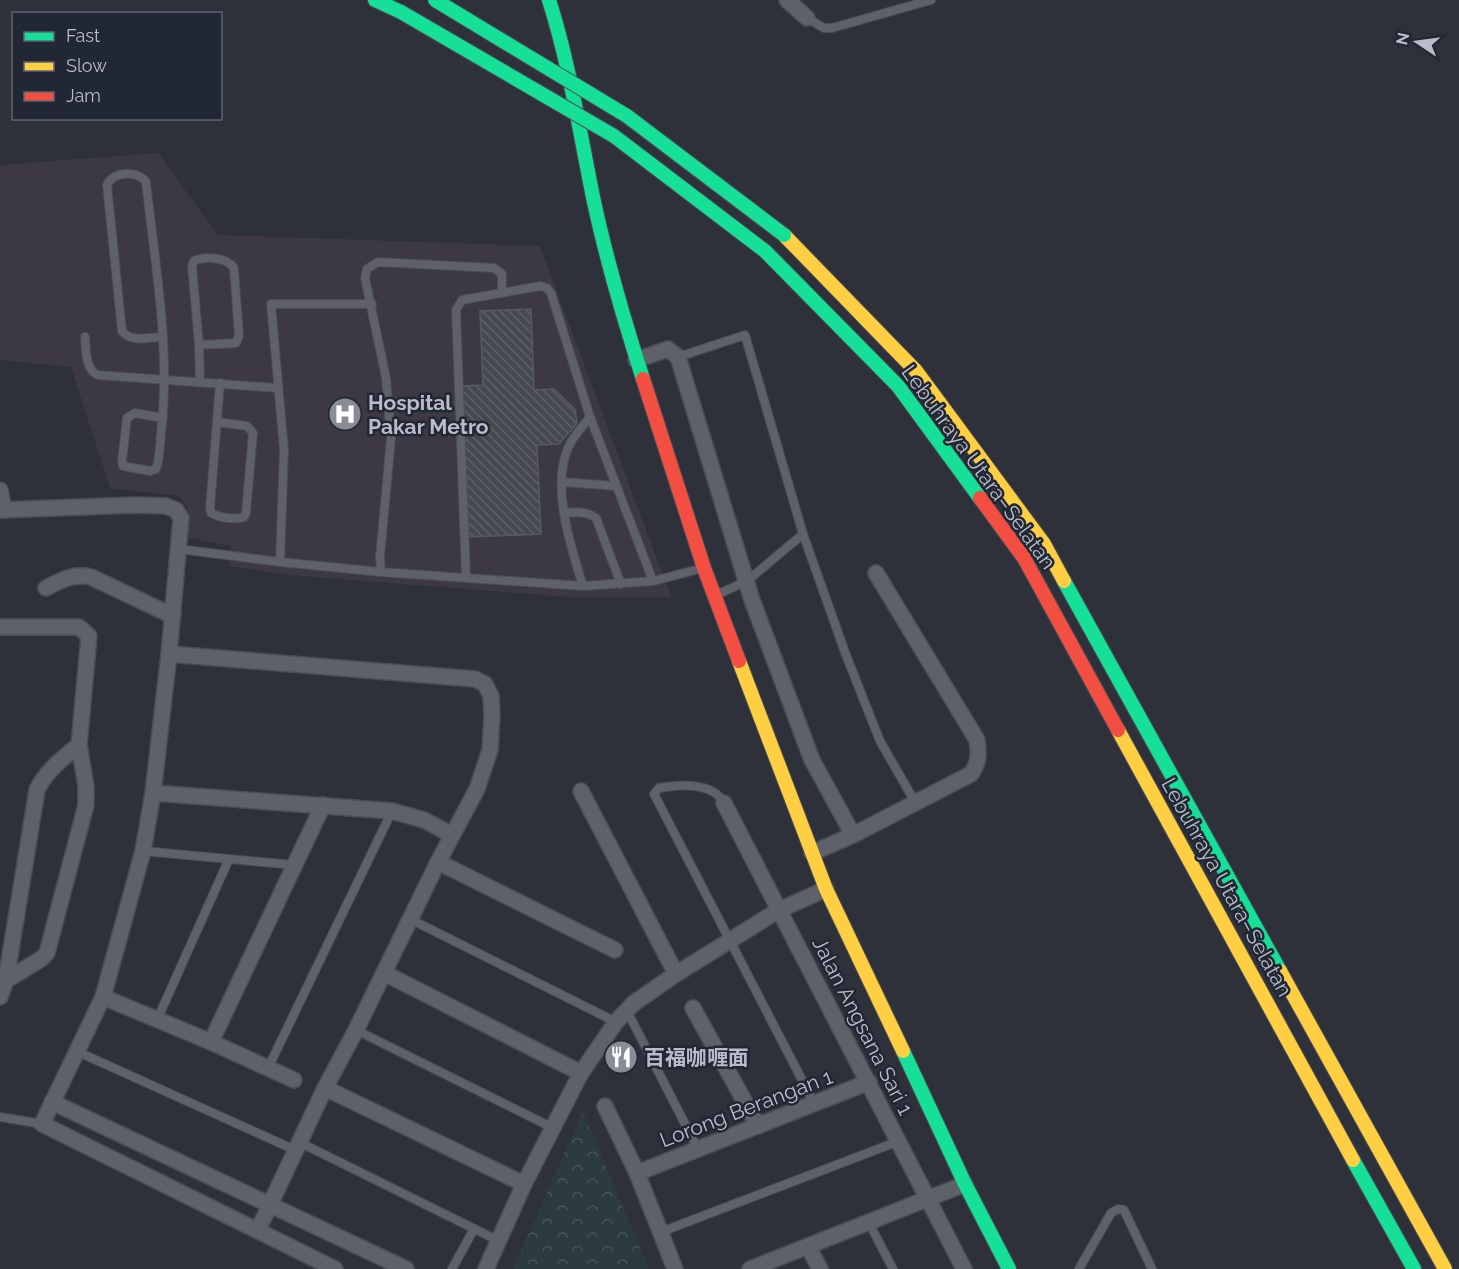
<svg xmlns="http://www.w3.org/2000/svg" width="1459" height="1269" viewBox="0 0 1459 1269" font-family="Raleway,'Noto Sans SC',sans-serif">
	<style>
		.medical { fill: #3c3945 }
		.park { fill: url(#park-crowns) }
		.building { fill: url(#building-back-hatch); stroke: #575961; stroke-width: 1.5 }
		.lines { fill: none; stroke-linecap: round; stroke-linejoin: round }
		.lane-casing { stroke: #4a4c53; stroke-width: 10 }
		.street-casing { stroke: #4a4c53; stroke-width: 18 }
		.fast-casing { stroke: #4a4c53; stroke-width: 16 }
		.slow-casing { stroke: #4a4c53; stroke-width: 16 }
		.jam-casing { stroke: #4a4c53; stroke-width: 16 }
		.lane { stroke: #5e6168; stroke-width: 8 }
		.street { stroke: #5e6168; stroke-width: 15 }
		.fast { stroke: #16e098; stroke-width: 14 }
		.slow { stroke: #ffcf43; stroke-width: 14 }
		.jam { stroke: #f24e42; stroke-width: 14 }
		.fast-bridge-casing { stroke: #4b4d55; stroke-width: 16; stroke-linecap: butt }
		.fast-bridge { stroke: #16e098; stroke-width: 14 }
		.labels { text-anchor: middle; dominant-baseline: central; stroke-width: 5; stroke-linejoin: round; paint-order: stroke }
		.poi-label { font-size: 21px; font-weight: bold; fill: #babdc9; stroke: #222734; text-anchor: start }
		.street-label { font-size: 21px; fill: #babdc9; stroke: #222734 }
	</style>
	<defs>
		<pattern id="park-crowns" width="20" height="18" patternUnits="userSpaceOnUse" patternTransform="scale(1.5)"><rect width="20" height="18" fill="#2c3b40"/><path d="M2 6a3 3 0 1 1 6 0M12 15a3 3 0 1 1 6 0" fill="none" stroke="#48555a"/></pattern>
		<pattern id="building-back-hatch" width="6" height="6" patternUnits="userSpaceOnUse" patternTransform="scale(1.5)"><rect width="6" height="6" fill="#45484f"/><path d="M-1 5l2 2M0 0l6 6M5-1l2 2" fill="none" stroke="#5e6067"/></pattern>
	</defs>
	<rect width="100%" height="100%" fill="#2e313a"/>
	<path class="medical" d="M158,153l60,82 322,11 131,351h-103l-278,-22 -61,-9 2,-20 -47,-9 4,-29 -9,-12 -69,-8 -39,-121 -71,-7v-195z"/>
	<path class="park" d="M583,1112l66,157h-136z"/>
	<path class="building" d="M531,309l3,81 20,-1 21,20 2,14 -18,21 -22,1 4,89 -72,3 -6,-151 20,-1 -3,-74z"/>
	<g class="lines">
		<g class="lane-casing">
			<g id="lane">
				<path d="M807,18l17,10h8l99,-28"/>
				<path d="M502,292v-18l-8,-6 -116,-6 -11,7 -2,9 21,100 5,60 -11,119 1,15 202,14 70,-5 50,-13"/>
				<path d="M85,337c1,13 0,33 13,38l180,13"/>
				<path d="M162,337c-13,0 -31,6 -40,-6l-15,-146c6,-14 30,-15 39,-3 9,82 25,168 15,251 -1,11 -1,25 -5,36l-6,2 -27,-5 -1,-5 5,-43 8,-5 28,5"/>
				<path d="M199,345l37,-2 3,-7 -5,-68c-7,-11 -30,-12 -40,-7l-2,5 7,79 1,37"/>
				<path d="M678,357l67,-22 58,199 43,121 34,86 35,61"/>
				<path d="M217,422l30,4 6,7 -7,80 -2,4c-9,3 -24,1 -33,-4l-1,-5 10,-125"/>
				<path d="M563,482l53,4"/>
				<path d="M564,513c12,-1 22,-2 32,5l25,66"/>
				<path d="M179,549l101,13 101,10"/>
				<path d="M280,562l4,-112 -13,-146h101"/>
				<path d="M466,577l-10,-267 6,-10 78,-14 7,2 4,5 39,124 63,164"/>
				<path d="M583,586c-12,-39 -32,-98 -15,-138 5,-12 15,-22 22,-31"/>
				<path d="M716,595l31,-14 56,-47"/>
				<path d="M724,803c-11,-21 -45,-19 -65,-15l-5,6 161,311"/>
				<path d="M143,851l151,14"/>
				<path d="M410,919l206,103"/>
				<path d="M627,1011l71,138"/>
				<path d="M157,1020l72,-161"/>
				<path d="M356,1030l197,98"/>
				<path d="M76,1051l219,99"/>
				<path d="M268,1068l124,-257"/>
				<path d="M0,1117l42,7"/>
				<path d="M299,1142l200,99"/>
				<path d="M869,1223l24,46"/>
				<path d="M661,1232l238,-91"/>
				<path d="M452,1269l22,-40"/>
				<path d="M1079,1269l32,-56 7,-4 6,1 28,59"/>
			</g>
		</g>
		<g class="street-casing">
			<g id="street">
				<path d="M787,0l20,18"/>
				<path d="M636,360l32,-11 10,8 74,243 60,160 41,75"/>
				<path d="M0,490l4,20"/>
				<path d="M0,510l136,-5 30,1 10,4 5,8 -12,136 -16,139 -10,58 -40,146 -61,127 293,145"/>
				<path d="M46,588c16,-8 27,-15 45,-11l82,39"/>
				<path d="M0,627h79l10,9 -10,109 7,41v19l-39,148 -6,6 -41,25"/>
				<path d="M169,654l306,25 10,5 6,12 1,20 -2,34 -13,39 -39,73 -82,168 -31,58 -67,142"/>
				<path d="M581,791l95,183"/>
				<path d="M153,793l239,18 32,9 28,15"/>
				<path d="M724,803l240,466"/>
				<path d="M812,853l41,-18 118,-61c8,-11 8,-20 6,-34l-101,-167"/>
				<path d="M438,862l177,88"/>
				<path d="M384,973l197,100"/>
				<path d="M0,997l6,-17 31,-190c8,-18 27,-33 42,-45"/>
				<path d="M103,997l108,45 83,38"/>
				<path d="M693,1008l65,118"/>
				<path d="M211,1042l112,-237"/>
				<path d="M325,1088l199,96"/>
				<path d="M52,1102l354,167"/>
				<path d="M605,1106l32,67 38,96"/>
				<path d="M637,1173l232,-91"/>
				<path d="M808,1246l12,23"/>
				<path d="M486,1269l38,-85 57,-111 35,-51 18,-19 42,-29 103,-64 47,-21"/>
				<path d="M750,1269l215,-85"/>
			</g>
		</g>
		<g class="fast-casing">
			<g id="fast">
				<path d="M375,0l26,12"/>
				<path d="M549,0c21,66 31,134 45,202 13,60 30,118 49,177"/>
				<path d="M765,251l133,135 82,112"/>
				<path d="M1064,581l216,390"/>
				<path d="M903,1051l62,133 44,85"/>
				<path d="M1353,1160l61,109"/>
			</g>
		</g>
		<g class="slow-casing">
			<g id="slow">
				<path d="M784,235l132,136 128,173 20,37"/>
				<path d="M739,661l87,228 77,162"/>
				<path d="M1118,730l235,430"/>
				<path d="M1280,971l165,298"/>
			</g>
		</g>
		<g class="jam-casing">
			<g id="jam">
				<path d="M643,379l61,189 35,93"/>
				<path d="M980,498l44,60 94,172"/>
			</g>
		</g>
		<use href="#lane" class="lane"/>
		<use href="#street" class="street"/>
		<use href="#fast" class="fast"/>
		<use href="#slow" class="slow"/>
		<use href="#jam" class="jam"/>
		<g class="fast-bridge-casing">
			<g id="fast-bridge">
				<path d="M435,0l192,116 157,119"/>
				<path d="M401,12l213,124 151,115"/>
			</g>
		</g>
		<use href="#fast-bridge" class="fast-bridge"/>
	</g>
	<defs>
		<g id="hospital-disc" transform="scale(1.725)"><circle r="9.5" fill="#898c97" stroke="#222734"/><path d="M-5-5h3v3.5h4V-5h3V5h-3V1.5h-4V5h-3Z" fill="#fff"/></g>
		<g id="restaurant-disc" transform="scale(1.725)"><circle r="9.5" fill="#898c97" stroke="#222734"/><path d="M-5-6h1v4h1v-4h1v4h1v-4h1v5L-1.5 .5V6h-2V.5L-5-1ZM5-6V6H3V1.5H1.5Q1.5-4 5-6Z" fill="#fff"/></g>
	</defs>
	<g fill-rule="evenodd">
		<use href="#hospital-disc" x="345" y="414"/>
		<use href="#restaurant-disc" x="621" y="1057"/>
	</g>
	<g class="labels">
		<g class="poi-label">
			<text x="368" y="402">Hospital<tspan x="368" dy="24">Pakar Metro</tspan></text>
			<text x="644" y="1057">百福咖喱面</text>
		</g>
		<g class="street-label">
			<text transform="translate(979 467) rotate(54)">Lebuhraya Utara–Selatan</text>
			<text transform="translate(1227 887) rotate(61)">Lebuhraya Utara–Selatan</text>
			<text transform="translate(863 1026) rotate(63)">Jalan Angsana Sari 1</text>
			<text transform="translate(746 1108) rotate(-21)">Lorong Berangan 1</text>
		</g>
	</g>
	<rect x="12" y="12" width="210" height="108" fill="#222734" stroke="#5f6370" stroke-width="1.5"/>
	<rect x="24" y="32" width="30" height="9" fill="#16e098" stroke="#5f6370" stroke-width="1.5"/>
	<text x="66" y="42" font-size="18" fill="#babdc9">Fast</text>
	<rect x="24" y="62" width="30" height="9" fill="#ffcf43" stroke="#5f6370" stroke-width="1.5"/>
	<text x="66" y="72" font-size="18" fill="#babdc9">Slow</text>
	<rect x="24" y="92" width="30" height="9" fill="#f24e42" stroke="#5f6370" stroke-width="1.5"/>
	<text x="66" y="102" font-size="18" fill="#babdc9">Jam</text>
	<g transform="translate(1417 42) rotate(283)" stroke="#222734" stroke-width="4.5" paint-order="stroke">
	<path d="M0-4.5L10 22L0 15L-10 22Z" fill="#babdc9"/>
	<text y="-9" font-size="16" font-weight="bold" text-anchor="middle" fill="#babdc9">N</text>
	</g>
</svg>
